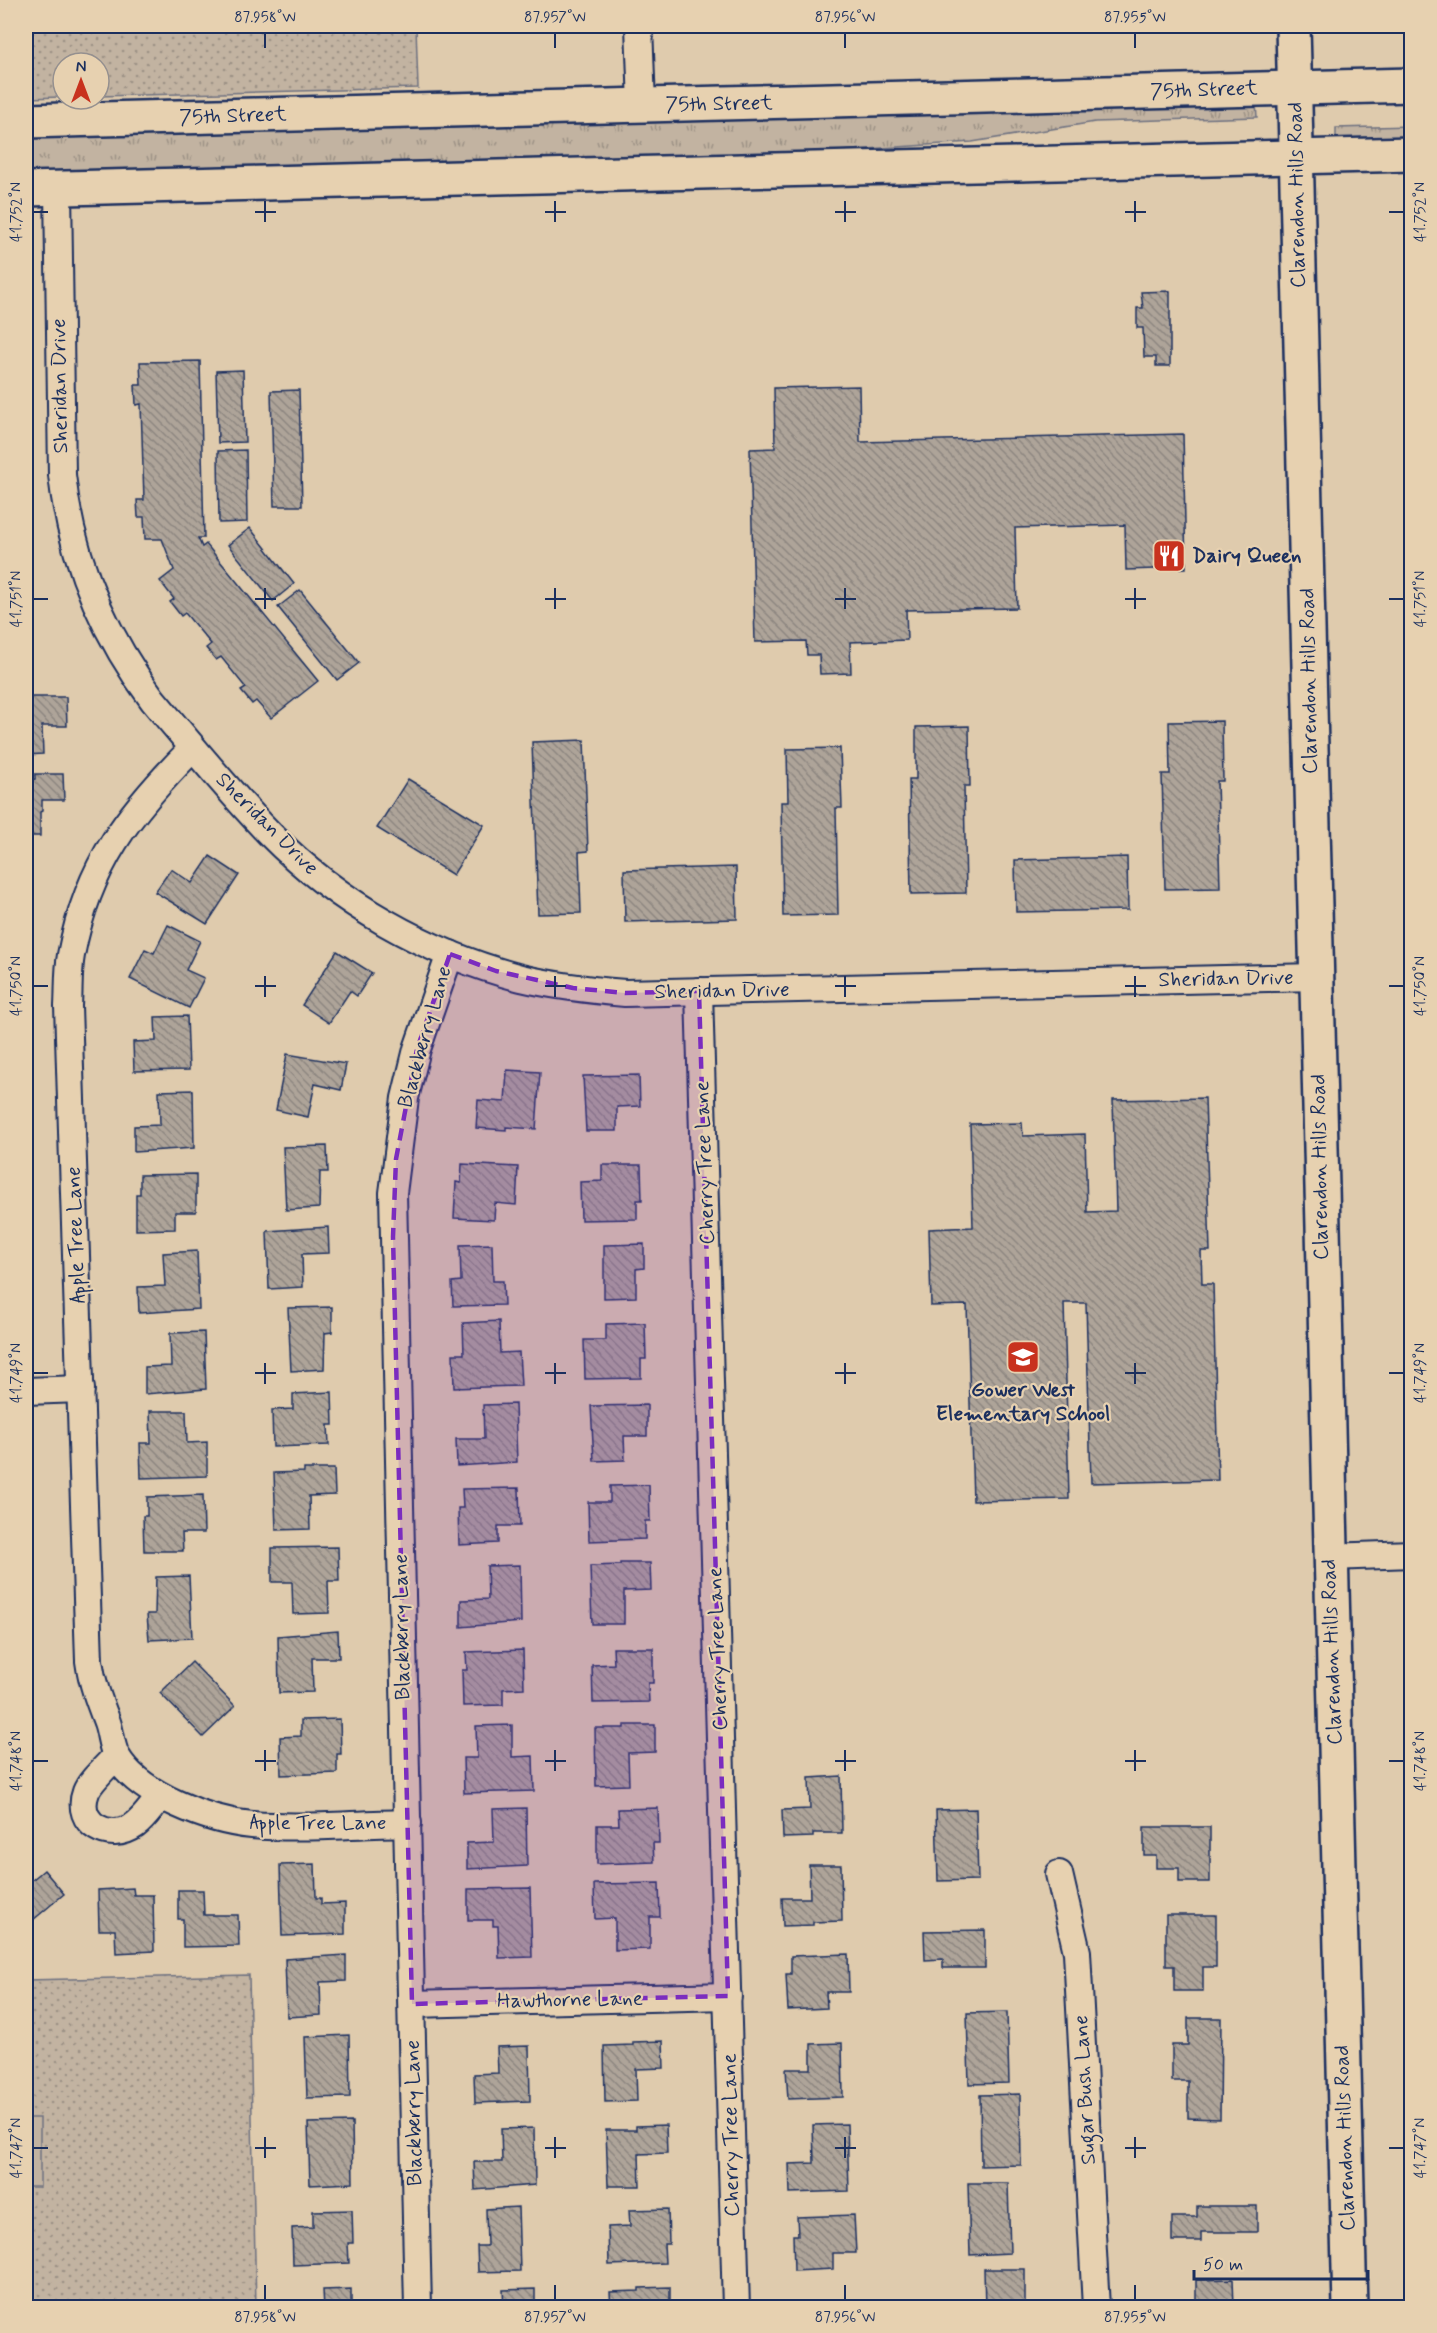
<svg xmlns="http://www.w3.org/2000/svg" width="1437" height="2333" viewBox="0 0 1437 2333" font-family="Mynerve,sans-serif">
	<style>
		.grass { fill: url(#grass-tufts); stroke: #6e7180; stroke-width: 1.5 }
		.park { fill: url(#park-dots); stroke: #6e7180; stroke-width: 1.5 }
		.pitch { fill: #c2b3a1; stroke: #6e7180; stroke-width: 1.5 }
		.building { fill: url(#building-back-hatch); stroke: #1b2f5e; stroke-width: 1.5 }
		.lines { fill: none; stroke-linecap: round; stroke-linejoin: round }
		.street-casing { stroke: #1b2f5e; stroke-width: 30 }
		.secondary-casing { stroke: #1b2f5e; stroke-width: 38 }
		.street { stroke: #e7d1b0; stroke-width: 26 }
		.secondary { stroke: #e7d1b0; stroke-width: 33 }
		.marked { fill: #7b2cbf; fill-opacity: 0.2; stroke: #7b2cbf; stroke-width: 4.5; stroke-dasharray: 12 8; stroke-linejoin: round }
		.ticks { fill: none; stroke: #1b2f5e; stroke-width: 2 }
		.labels { text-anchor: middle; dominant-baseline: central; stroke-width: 4.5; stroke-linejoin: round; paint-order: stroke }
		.street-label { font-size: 21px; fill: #1b2f5e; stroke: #e7d1b0 }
		.poi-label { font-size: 21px; font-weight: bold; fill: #1b2f5e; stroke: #e7d1b0; text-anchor: start }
		.neatline { fill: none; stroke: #1b2f5e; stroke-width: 2 }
		.ticks-label { font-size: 15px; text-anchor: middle; fill: #1b2f5e }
	</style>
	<defs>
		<pattern id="grass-tufts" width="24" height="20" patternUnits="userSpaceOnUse" patternTransform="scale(1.5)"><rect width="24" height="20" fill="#c2b3a1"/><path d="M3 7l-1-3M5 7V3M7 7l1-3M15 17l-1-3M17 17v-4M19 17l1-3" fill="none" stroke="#9d9286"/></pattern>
		<pattern id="park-dots" width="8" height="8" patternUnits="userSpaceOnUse" patternTransform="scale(1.5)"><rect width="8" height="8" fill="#c2b3a1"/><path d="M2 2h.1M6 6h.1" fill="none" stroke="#9d9286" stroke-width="1.8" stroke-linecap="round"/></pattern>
		<pattern id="building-back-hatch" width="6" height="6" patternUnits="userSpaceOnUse" patternTransform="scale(1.5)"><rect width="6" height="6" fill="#aea499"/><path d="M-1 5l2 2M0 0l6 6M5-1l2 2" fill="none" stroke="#8d8680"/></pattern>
	</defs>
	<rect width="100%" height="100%" fill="#dfcbad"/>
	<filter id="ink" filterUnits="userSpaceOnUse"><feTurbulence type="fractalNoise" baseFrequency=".0167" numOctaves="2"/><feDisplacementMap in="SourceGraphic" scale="12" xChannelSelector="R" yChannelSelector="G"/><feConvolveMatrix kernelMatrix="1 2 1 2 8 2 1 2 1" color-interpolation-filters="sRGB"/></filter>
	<g filter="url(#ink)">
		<g class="grass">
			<path d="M1256,104l1,13 -162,5 -123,20 -239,16 -707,18v-42l905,-20z"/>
			<path d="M1411,126v12l-75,3v-13z"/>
		</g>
		<g class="park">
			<path d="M26,26h390l2,62 -319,8v-33h-36v34l-37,1z"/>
			<path d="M676,26h210l-210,5z"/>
			<path d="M249,1975l7,332h-230v-327z"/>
		</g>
		<rect class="pitch" x="26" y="2118" width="14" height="69"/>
		<g class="building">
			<path d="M1170,291v75h-14v-9h-12l-1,-29h-6v-20h6l-2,-16z"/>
			<path d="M200,361l4,177h-6l4,9 4,-3 112,137 -47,37 -15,-17 -4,3 -11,-13 5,-3 -25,-31 -5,3 -10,-12 5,-4 -26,-31 -4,3 -11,-14 4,-3 -14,-18 14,-11 -12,-31h-17l-1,-22h-6l-1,-17h7l-3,-96 -5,1 -1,-20h6l-1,-23z"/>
			<path d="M243,370l2,72 -27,1 -2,-72z"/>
			<path d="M859,386l1,56 323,-8 3,134 -60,2 -1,-45 -110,3 2,80 -111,2 1,30 -57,2 1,31 -31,1 -1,-19h-12l-1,-14 -51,1 -5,-193 25,-1 -1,-60z"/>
			<path d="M299,390l3,116h-28l-3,-115z"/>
			<path d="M246,450l1,72 -28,1 -1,-72z"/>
			<path d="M250,528l44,56 -21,17 -45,-56z"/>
			<path d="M300,590l59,73 -22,17 -59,-73z"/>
			<path d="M26,613h3l1,34 -4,1z"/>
			<path d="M26,697h40l1,29h-25l1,28 -17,1z"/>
			<path d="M1222,721l1,60h-6l3,107 -55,1 -3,-115h8l-1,-52z"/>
			<path d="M969,726l1,60h-6l2,107 -55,1 -2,-115h7v-52z"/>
			<path d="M584,740l4,111 -9,1 2,61 -43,1 -6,-172z"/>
			<path d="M840,748l2,60h-6l2,107 -55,1 -2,-114h7l-1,-53z"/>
			<path d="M35,774h28l1,26h-22v11l-2,1v24h-14v-56l9,-1z"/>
			<path d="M408,779l76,46 -31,50 -76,-47z"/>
			<path d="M210,856l29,19 -32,49 -52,-32 16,-23 21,14z"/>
			<path d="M1127,857l1,53 -112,2 -1,-52z"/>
			<path d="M736,867l1,52 -112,3 -1,-52z"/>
			<path d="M168,925l32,16 -14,29 18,8 -15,30 -59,-29 15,-30 9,4z"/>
			<path d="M337,951l35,22 -15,23 -7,-5 -21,32 -27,-18z"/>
			<path d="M187,1016l2,54 -55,1 -1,-29 23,-1 -1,-24z"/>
			<path d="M287,1054l59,10 -5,26 -26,-6 -7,33 -32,-7z"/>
			<path d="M507,1070l33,2 -4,57 -30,-2v3l-30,-2 2,-28 27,2z"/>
			<path d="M639,1075l1,31 -23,1v24h-31l-3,-55z"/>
			<path d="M193,1090l1,58 -60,4v-26l26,-1 -1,-34z"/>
			<path d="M1205,1098l5,153h-9l1,33h11l5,196 -127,3 -5,-180h-22l5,196 -96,2 -6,-196 -36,1 -2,-77 44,-2 -3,-103 52,-1 1,13 62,-2 2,78 29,-1 -3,-111z"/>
			<path d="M327,1146l1,26h-8l-1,36 -33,2 -3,-63z"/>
			<path d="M462,1164l56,3 -2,38 -21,-2 -1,17 -40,-2 2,-36 5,1z"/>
			<path d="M602,1165h39l1,35h-5v19l-56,1 -1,-38 22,-1z"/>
			<path d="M196,1174v38h-21v17l-39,1v-36h4v-19z"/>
			<path d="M328,1227l1,26 -27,1 1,33 -34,2 -2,-58z"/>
			<path d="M492,1244l1,37h10l1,24 -51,1 -1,-24 9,-1 -1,-36z"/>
			<path d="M644,1244v24l-8,1v28l-32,1v-53z"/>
			<path d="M197,1251l2,58 -60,4 -1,-26 27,-1 -2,-33z"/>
			<path d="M332,1307v25l-7,1 -1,36 -33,2 -3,-63z"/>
			<path d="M499,1321l1,32 19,-1 2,34 -67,2 -1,-34h11l-1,-31z"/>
			<path d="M645,1323l1,36h-5v19l-56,1 -1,-39h22v-16z"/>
			<path d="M204,1332l2,57 -61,5v-27l26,-1 -1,-33z"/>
			<path d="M332,1392l1,33h-5l1,20 -56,2 -1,-37 21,-1v-15z"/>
			<path d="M515,1404l2,58 -60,4 -1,-27h28l-1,-34z"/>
			<path d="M647,1405v31h-23l1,24 -31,1 -3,-55z"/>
			<path d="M150,1411h36l1,32 20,-1v34l-66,2 -1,-35h11z"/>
			<path d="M304,1469h30l1,26 -26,1 1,33 -34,1 -2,-57 30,-1z"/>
			<path d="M649,1485l1,36h-5v18l-56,2 -1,-39h22v-16z"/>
			<path d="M519,1488l1,38h-22v17l-39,2 -1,-37h5l-1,-19z"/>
			<path d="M203,1495l1,38h-22l1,18h-39l-1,-35h4v-19z"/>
			<path d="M338,1547l1,34h-11l1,32 -36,1 -1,-32h-20v-34z"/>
			<path d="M620,1563h30l1,27 -27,1v33h-32l-2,-58 30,-1z"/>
			<path d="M520,1565l1,57 -60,5v-27l27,-1 -1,-33z"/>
			<path d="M189,1576l3,62 -43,2 -2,-26h8l1,-37z"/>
			<path d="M338,1631l1,27h-27l1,34 -34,1 -1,-57z"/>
			<path d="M613,1648h40v35h-5l1,19 -56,1 -1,-38 22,-1z"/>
			<path d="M523,1650l1,38 -21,1v16l-40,1 -1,-36h5l-1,-18z"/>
			<path d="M192,1662l43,44 -32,31 -43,-44z"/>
			<path d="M340,1719l1,35h-4v19l-56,2 -1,-38 21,-1v-16z"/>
			<path d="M512,1725v32l21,-1 1,35 -70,2 -1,-35h14l-1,-32z"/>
			<path d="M624,1725h31v27l-27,1 1,32 -33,1 -1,-58h29z"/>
			<path d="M841,1776l1,57h-29v4l-30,1 -1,-28 28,-1 -1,-31z"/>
			<path d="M526,1808l1,58 -60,3v-26l27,-1 -1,-33z"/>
			<path d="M658,1808l1,35h-6l1,19 -57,2v-39h22l-1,-16z"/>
			<path d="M976,1809l2,71 -40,1 -2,-71z"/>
			<path d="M1144,1827h66v55h-31v-14h-23v-13h-12z"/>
			<path d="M315,1864l1,34h5v6l24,-1v31l-63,2 -2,-71z"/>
			<path d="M809,1865h32l1,56 -29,1v3l-30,1 -1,-28h28z"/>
			<path d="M44,1870l20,24 -38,32v-41z"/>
			<path d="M659,1883l1,34h-10v32l-35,1v-32l-20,1 -1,-35z"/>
			<path d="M133,1888l1,7h19l1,56 -38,2 -1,-23h-16l-1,-40z"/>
			<path d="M530,1888l2,69 -33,1 -1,-32h-5v-6h-25v-31z"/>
			<path d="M178,1890h25l1,25h34l1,31 -56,1v-28h-5z"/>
			<path d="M1166,1915h50v52h-13v24h-29v-25h-8z"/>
			<path d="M985,1930v38h-42v-9l-18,1 -1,-29z"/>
			<path d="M848,1954l1,38h-23l1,16 -39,2 -2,-36h5v-18z"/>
			<path d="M346,1955v26l-26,1 1,33 -34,2 -2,-58z"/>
			<path d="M1007,2012l2,71 -40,1 -2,-71z"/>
			<path d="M1188,2018h33l-1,101 -32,-1v-37h-16v-36h16z"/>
			<path d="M349,2035l1,62 -43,1 -2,-61z"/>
			<path d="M663,2041l1,27 -28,1 1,32 -32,1 -1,-56 29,-1v-3z"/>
			<path d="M842,2043l1,54 -55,2 -2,-30h25v-25z"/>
			<path d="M529,2046l1,55 -55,2 -1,-29 24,-1 -1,-26z"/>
			<path d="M1020,2094l1,71 -40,1 -1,-71z"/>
			<path d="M352,2122l1,61 -43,2 -2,-62z"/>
			<path d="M847,2124l2,67 -59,2 -1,-29 25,-1 -1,-38z"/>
			<path d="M666,2125l1,28 -28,1 1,32h-32l-2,-56h30v-4z"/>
			<path d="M534,2128l1,57 -60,5 -1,-28h28l-1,-33z"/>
			<path d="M968,2183h40l2,70 -40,2z"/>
			<path d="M1197,2206h60v26h-56v9h-29v-24h25z"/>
			<path d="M518,2207l2,64 -42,1 -1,-26h10l-1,-37z"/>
			<path d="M668,2209l1,35h-5l1,19 -56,2 -1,-38 22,-1 -1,-16z"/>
			<path d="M352,2210l1,33h-5l1,20 -56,2 -1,-37 21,-1v-16z"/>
			<path d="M854,2215l2,38h-23v16l-39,2 -1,-36h5l-1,-18z"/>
			<path d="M984,2269h41v39h-40z"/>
			<path d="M1233,2279l1,29h-38v-28z"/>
			<path d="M670,2287v21h-59l-1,-16 29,-1v-3z"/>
			<path d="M351,2289v19h-27l-1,-18z"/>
			<path d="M535,2289v19h-31l-1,-18z"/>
		</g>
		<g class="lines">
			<g class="street-casing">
				<g id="street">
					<path d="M639,26l3,79"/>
					<path d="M58,188l4,287c9,83 41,158 91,225 38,45 76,92 117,134 68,69 158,120 251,144 34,8 69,12 104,15l691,-16"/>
					<path d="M193,748c-63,63 -105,116 -122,207 -3,16 -2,34 -3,51l21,655c3,22 10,40 18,61 4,11 4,25 10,35 22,38 93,64 135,68 51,4 104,-1 156,-2"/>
					<path d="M699,991l37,1317"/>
					<path d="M26,1391l55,-2"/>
					<path d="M1330,1557l82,-3"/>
					<path d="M116,1756c-8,9 -26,25 -30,36 -12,32 24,51 49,33 10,-7 17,-19 25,-28"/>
					<path d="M1059,1874l18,78 19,356"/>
					<path d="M412,2004l316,-8"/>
					<path d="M418,2308l-25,-1115 12,-95 12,-49 33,-95"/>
				</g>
			</g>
			<g class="secondary-casing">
				<g id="secondary">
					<path d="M1293,26l57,2282"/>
					<path d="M26,121l1386,-36"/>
					<path d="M26,189l1386,-35"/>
				</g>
			</g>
			<use href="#street" class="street"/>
			<use href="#secondary" class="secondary"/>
		</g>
	</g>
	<path class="marked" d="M450,954l46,17 77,17 52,5 74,-2 29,1005 -316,8 -19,-767 3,-78 21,-110z"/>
	<path class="ticks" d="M265,33v15M555,33v15M845,33v15M1135,33v15M265,201v21M555,201v21M845,201v21M1135,201v21M33,212h15M255,212h21M545,212h21M835,212h21M1125,212h21M1389,212h15M265,588v21M555,588v21M845,588v21M1135,588v21M33,599h15M255,599h21M545,599h21M835,599h21M1125,599h21M1389,599h15M265,976v21M555,976v21M845,976v21M1135,976v21M33,986h15M255,986h21M545,986h21M835,986h21M1125,986h21M1389,986h15M265,1363v21M555,1363v21M845,1363v21M1135,1363v21M33,1373h15M255,1373h21M545,1373h21M835,1373h21M1125,1373h21M1389,1373h15M265,1750v21M555,1750v21M845,1750v21M1135,1750v21M33,1761h15M255,1761h21M545,1761h21M835,1761h21M1125,1761h21M1389,1761h15M265,2137v21M555,2137v21M845,2137v21M1135,2137v21M33,2148h15M255,2148h21M545,2148h21M835,2148h21M1125,2148h21M1389,2148h15M265,2285v15M555,2285v15M845,2285v15M1135,2285v15"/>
	<defs>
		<g id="restaurant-square" transform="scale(1.725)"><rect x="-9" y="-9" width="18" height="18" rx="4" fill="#c8321e" stroke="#e7d1b0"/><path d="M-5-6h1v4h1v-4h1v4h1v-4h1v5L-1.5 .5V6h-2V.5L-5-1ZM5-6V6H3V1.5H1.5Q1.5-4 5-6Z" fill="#fff"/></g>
		<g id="school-square" transform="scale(1.725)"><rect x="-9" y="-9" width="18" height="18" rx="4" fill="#c8321e" stroke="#e7d1b0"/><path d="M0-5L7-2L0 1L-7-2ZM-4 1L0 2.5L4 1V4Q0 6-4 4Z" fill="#fff"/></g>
	</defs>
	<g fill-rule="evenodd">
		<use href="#restaurant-square" x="1169" y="556"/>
		<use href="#school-square" x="1023" y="1357"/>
	</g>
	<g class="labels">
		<g class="street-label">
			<text transform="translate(1204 90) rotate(-2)">75th Street</text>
			<text transform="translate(719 104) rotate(-1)">75th Street</text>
			<text transform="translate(233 116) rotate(-2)">75th Street</text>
			<text transform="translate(1297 195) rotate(-91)">Clarendon Hills Road</text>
			<text transform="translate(60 386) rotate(-91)">Sheridan Drive</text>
			<text transform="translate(1309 681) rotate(-91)">Clarendon Hills Road</text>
			<text transform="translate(267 824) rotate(45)">Sheridan Drive</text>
			<text transform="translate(1226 979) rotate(-1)">Sheridan Drive</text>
			<text transform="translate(722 991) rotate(-1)">Sheridan Drive</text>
			<text transform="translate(425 1037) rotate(-74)">Blackberry Lane</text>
			<text transform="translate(705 1163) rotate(-92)">Cherry Tree Lane</text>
			<text transform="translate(1320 1167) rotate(-91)">Clarendon Hills Road</text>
			<text transform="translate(76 1235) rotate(-92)">Apple Tree Lane</text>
			<text transform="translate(402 1627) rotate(-91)">Blackberry Lane</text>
			<text transform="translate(718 1649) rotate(-92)">Cherry Tree Lane</text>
			<text transform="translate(1332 1652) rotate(-92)">Clarendon Hills Road</text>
			<text x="318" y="1823">Apple Tree Lane</text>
			<text transform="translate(570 2000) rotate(-1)">Hawthorne Lane</text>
			<text transform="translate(1085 2090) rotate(-93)">Sugar Bush Lane</text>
			<text transform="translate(414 2113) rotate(-91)">Blackberry Lane</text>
			<text transform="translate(731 2135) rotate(-91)">Cherry Tree Lane</text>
			<text transform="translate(1345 2138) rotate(-92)">Clarendon Hills Road</text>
		</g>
		<g class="poi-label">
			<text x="1192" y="556">Dairy Queen</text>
			<text x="1023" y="1390" text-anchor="middle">Gower West<tspan x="1023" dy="24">Elementary School</tspan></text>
		</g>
	</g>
	<rect width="1437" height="2333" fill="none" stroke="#e7d1b0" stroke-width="66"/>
	<g transform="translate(81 81)"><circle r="28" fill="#e7d1b0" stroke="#95908f" stroke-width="1.5"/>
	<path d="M0-4.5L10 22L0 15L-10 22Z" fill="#c8321e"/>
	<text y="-9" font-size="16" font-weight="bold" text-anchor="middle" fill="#1b2f5e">N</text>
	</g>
	<path d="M1194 2270v9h174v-9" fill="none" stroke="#1b2f5e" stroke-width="3"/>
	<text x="1203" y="2270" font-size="18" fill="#1b2f5e" stroke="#e7d1b0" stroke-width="4.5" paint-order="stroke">50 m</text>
	<rect x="33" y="33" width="1371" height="2267" class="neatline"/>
	<g class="ticks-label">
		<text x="265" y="22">87.958°W</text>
		<text x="555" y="22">87.957°W</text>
		<text x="845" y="22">87.956°W</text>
		<text x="1135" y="22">87.955°W</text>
		<text transform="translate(16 212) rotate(-90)" y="5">41.752°N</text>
		<text transform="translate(1420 212) rotate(-90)" y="5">41.752°N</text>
		<text transform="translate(16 599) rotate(-90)" y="5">41.751°N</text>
		<text transform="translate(1420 599) rotate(-90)" y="5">41.751°N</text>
		<text transform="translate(16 986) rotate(-90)" y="5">41.750°N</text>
		<text transform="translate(1420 986) rotate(-90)" y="5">41.750°N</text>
		<text transform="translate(16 1373) rotate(-90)" y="5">41.749°N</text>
		<text transform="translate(1420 1373) rotate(-90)" y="5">41.749°N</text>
		<text transform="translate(16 1761) rotate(-90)" y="5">41.748°N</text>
		<text transform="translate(1420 1761) rotate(-90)" y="5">41.748°N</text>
		<text transform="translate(16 2148) rotate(-90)" y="5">41.747°N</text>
		<text transform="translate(1420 2148) rotate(-90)" y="5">41.747°N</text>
		<text x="265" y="2322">87.958°W</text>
		<text x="555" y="2322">87.957°W</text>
		<text x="845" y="2322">87.956°W</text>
		<text x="1135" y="2322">87.955°W</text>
	</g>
</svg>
